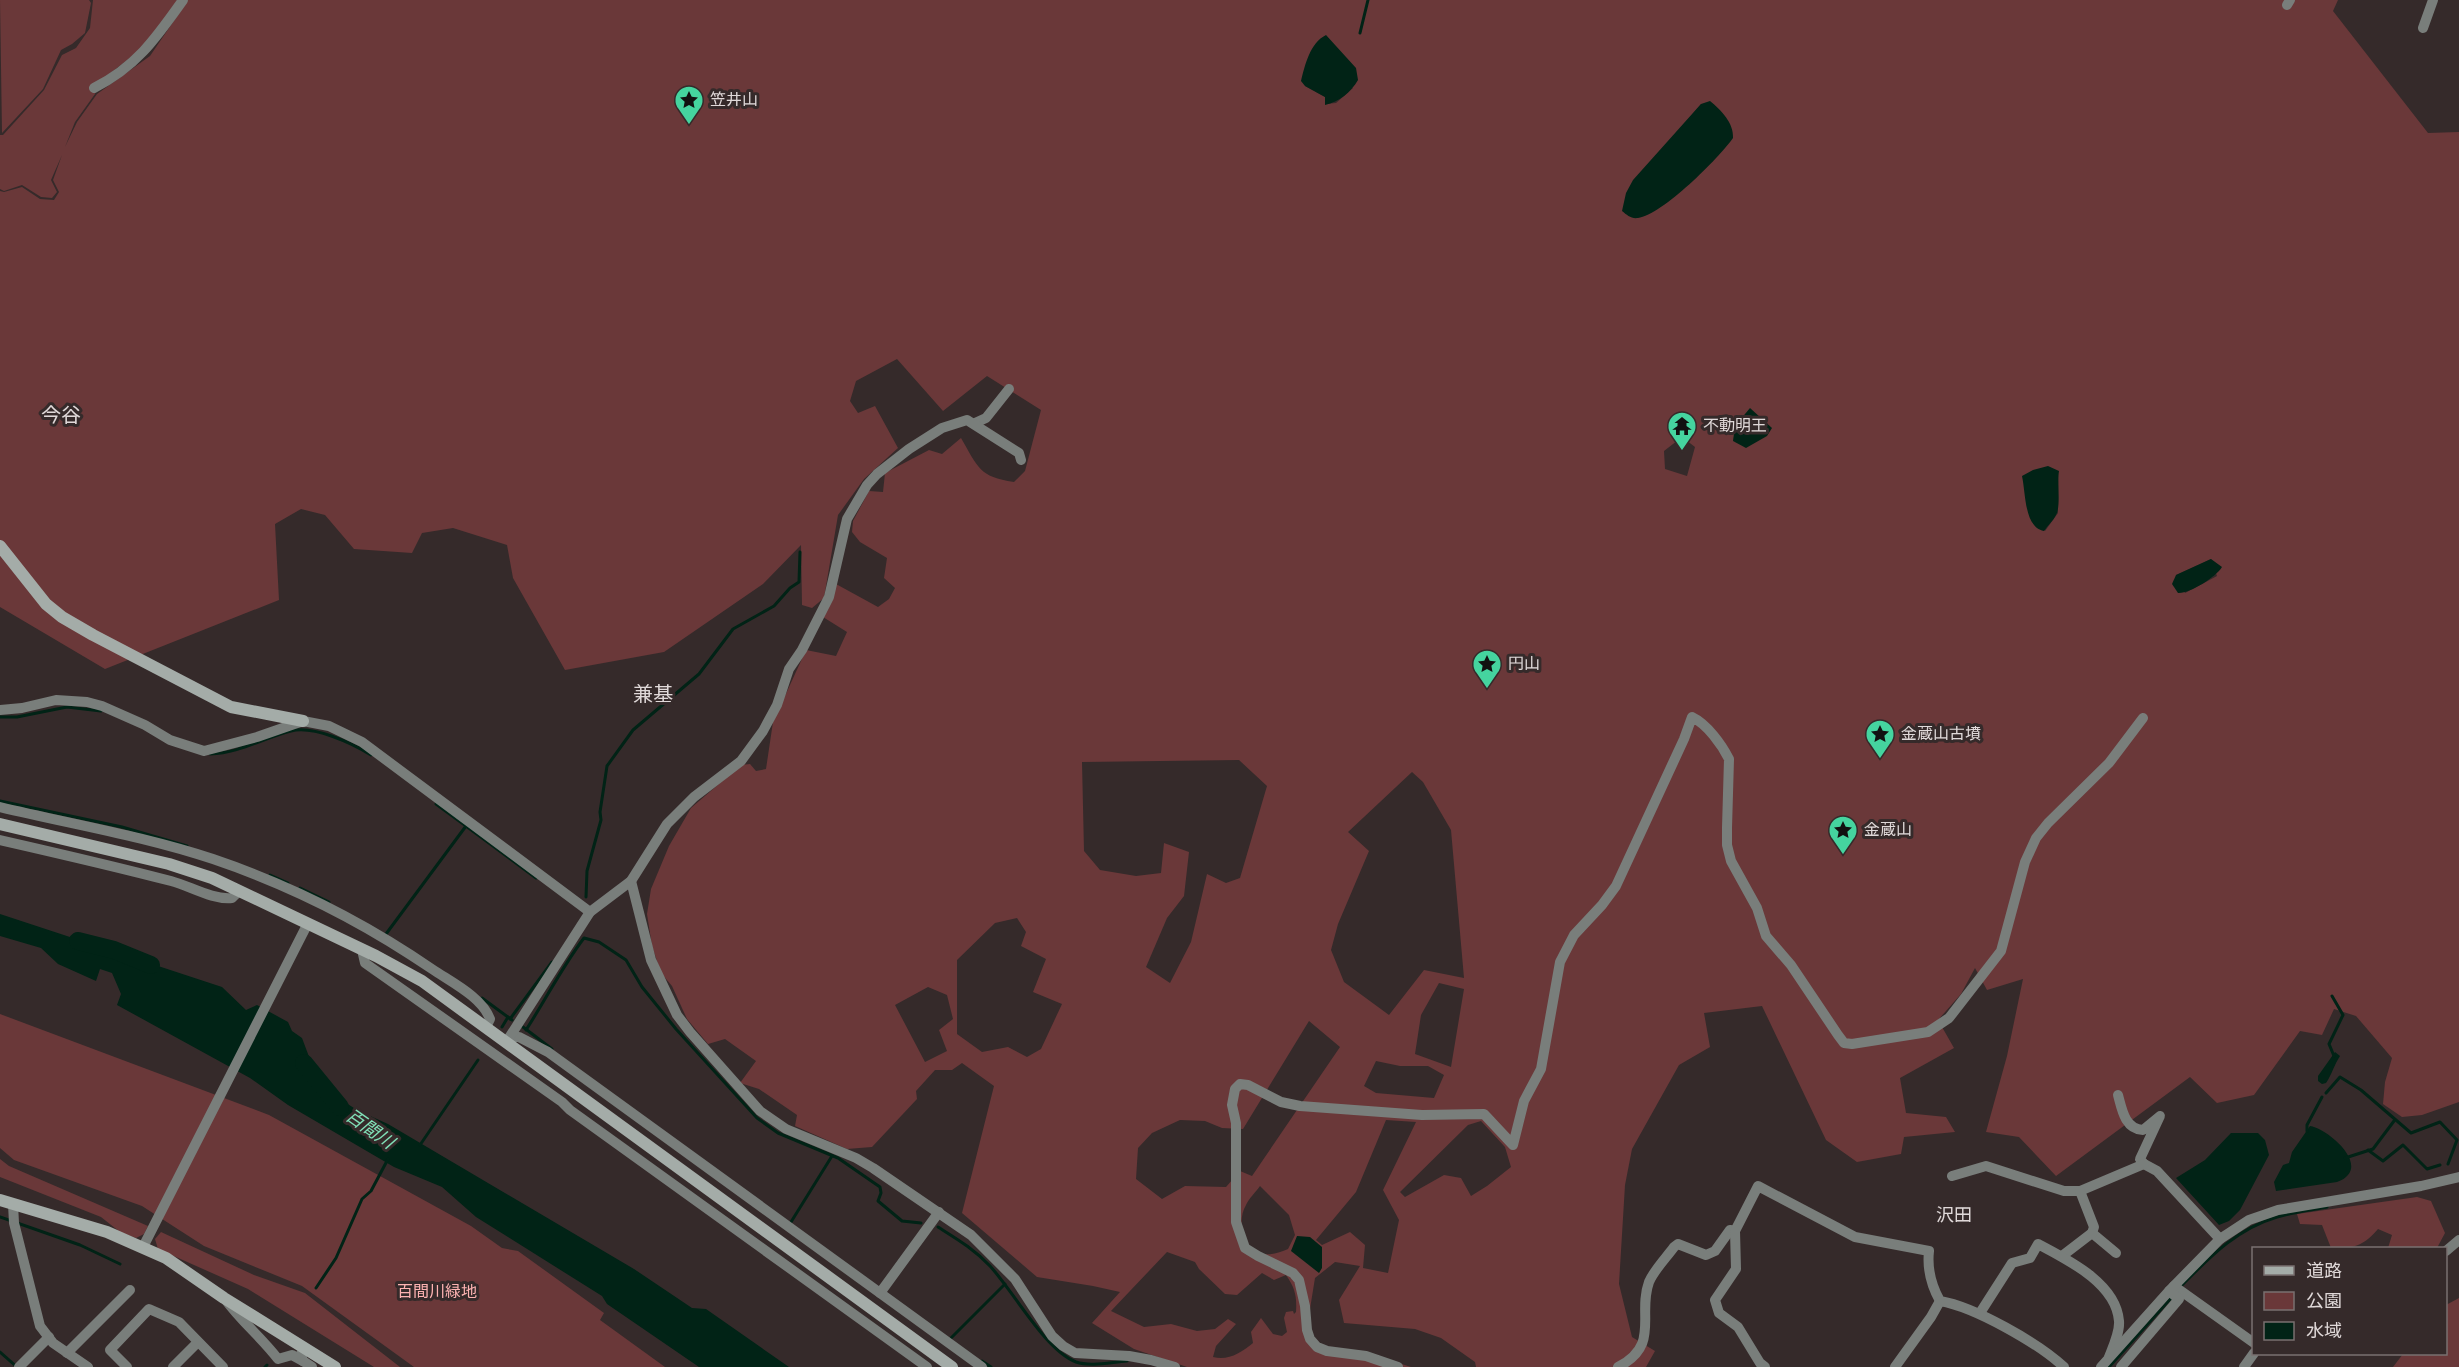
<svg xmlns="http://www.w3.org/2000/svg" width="2459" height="1367" viewBox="0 0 2459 1367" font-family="Signika,'Noto Sans JP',sans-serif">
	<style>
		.green { fill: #6a3839; fill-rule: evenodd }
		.water { fill: #012316 }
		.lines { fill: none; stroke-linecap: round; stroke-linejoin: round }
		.stream { stroke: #012316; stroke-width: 3 }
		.river { stroke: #012316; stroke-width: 18 }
		.street { stroke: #797e7b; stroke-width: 10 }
		.secondary { stroke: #a4aca8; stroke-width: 12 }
		.labels { text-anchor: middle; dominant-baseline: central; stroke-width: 6; stroke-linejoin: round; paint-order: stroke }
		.poi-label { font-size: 16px; fill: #e0d9d9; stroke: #352a2a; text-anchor: start }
		.park-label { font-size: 16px; fill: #fdb3b2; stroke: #352a2a }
		.water-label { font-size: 18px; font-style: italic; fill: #81e1b8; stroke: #352a2a }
		.neighbourhood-label { font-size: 18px; fill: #e0d9d9; stroke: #352a2a }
		.quarter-label { font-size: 20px; fill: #e0d9d9; stroke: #352a2a }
	</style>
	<rect width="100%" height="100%" fill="#352a2a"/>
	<g class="green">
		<path d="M0,0h89l2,3 -6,30 -13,11 -11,6 -18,39 -41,44z"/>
		<path d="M93,0h86l-36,48 -43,33 -5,13 -20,28 -10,25 12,-25 20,-28 53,-38 38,-56h2150l-5,11 95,122 31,-1v970l-37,13 -20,2 -19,-13 2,-22 7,-24 -36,-42 -22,-7 -12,26 -22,-4 -46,64 -37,8 -27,-26 -134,99 -37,-39 -33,-5 21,-76 16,-77 -36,11 -12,-22 -14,26 -23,26 16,28 -54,30 6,35 40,4 9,15 -51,5 -3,17 -44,8 -31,-22 -64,-134 -58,7 6,34 -31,18 -47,84 -7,36 -6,99 13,53 23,14 -9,16h-170l-1,-5 -34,-24 -26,-9 -71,-6 -5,-23 21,-34 -25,-4 -20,16 -6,37 1,17 11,14 59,11 31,10h-224l-53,-18 -42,-26 28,-31 -27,-6 -56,-9 -75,-64 32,-127 -32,-23 -10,7h-17l-19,21 1,8 -45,48 -25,2 -52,-23 2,-11 -38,-26 -19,-6 16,-22 -31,-22 -17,5 -21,-25 -15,-33 -11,-13 -9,-27 -5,-32 4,-25 18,-43 22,-38 50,-43 9,-1 6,7 10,-2 7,-47 33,-72 30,6 11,-24 -24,-15 13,-33 42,23 11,-8 6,-11 -11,-10 3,-20 -27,-16 -8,-10 1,-11 16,-30 14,1 2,-19 44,-23 13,4 19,-16c17,29 18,39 53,44l11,-11 16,-61 -54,-34 -44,35 -46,-52 -41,22 -6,20 8,12 17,-7 23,42 -34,31 -26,36 -14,83 -12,10 -10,-3 -1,-60 -38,39 -99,68 -99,18 -52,-92 -6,-33 -54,-17 -31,5 -10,20 -58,-4 -29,-34 -24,-6 -26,15 4,76 -174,69 -105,-62v-416l4,1 18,-5 18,12 14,1 5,-8 -6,-12 9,-25 -11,25 6,12 -5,6 -11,-1 -19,-12 -18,6 -4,-2v-54h3l41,-45 18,-35 14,-7 14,-20zM1305,86l48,2 -17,15 -10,1 -1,-7zM1701,104l16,51 -22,22 -31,-29zM1682,437l13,10 -8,29 -22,-7 -1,-18zM2057,486l1,27 -13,18 -17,-19v-8zM2211,559l6,17 -32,17 -9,-18zM1239,760l28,26 -27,92 -14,5 -19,-9 -16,68 -21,41 -24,-16 21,-49 17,-22 5,-44 -25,-9 -3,30 -25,3 -36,-6 -16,-19 -2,-89zM1412,772l11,10 28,48 13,148 -40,-8 -35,45 -45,-33 -13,-32 7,-26 31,-73 -21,-19zM1017,918l9,14 -5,14 25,13 -13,33 29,12 -21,45 -14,8 -19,-10 -26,5 -25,-18v-74l38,-37zM1439,983l25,6 -13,78 -36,-13 6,-39zM928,987l19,8 6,24 -14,11 8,21 -22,11 -30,-57zM1309,1021l31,26 -88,129 -12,-5 -14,16 -41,-1 -23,13 -26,-20 2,-31 14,-15 28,-13 25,1 17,7 21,1zM1376,1061l24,5h28l16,9 -10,23 -58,-5 -12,-7zM1386,1120l30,2 -33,68 16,30 -11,53 -25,-5 2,-23 -15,-13 -28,13 -6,-5 40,-48zM1481,1121l24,26 6,20 -24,19 -16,10 -10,-18 -17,-3 -39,22 -5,-5 68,-67zM1260,1186l29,29 6,20 -7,14c-7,3 -15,6 -23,5 -22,-2 -29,-32 -19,-49 3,-7 10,-13 14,-19zM1167,1252l28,10 4,7 26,25 12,1 25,-22 12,7 12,-5c9,13 11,21 10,37l-2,2 -1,-3 -7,1 -2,6 3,14 -5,4 -9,-2 -12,-16 -10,14 2,11c-12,10 -25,18 -40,14l3,-11 20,-22 -8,-5 -13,10 -18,2 -26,-7 -27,3 -33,-16z"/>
		<path d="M0,1014l269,101 202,111 31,22 16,3 86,62 -4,7 65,47h-251l-112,-81 -98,-40 -62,-40 -128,-46 -14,-12z"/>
		<path d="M0,1159l9,7 139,60 -4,8 -8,4 -16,-6 -19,-15 -101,-40z"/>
		<path d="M2417,1197l14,4 14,32 -8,15h-49l4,-13 -14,-6c-15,17 -24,20 -47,19l-9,-23 -22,-1 -3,-10z"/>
		<path d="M161,1232l93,43 51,18 95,74h-26l-126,-78 -90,-40 -3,-10z"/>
		<path d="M2459,1298v69h-66l10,-13h43v-49z"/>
	</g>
	<g class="water">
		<path d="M1326,35l30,33 2,12c-7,12 -19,22 -33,25v-8l-20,-11 -4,-5c4,-16 9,-38 25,-46z"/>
		<path d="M1710,101c11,9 24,22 23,37 -14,20 -71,77 -95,80 -7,1 -11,-3 -16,-7l4,-18 7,-13 68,-76z"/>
		<path d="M1750,408l22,20 -5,8 -21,12 -13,-7 2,-15z"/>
		<path d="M2048,466l11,5c-2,11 2,36 -3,44 -3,6 -8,10 -12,16 -20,-4 -18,-37 -22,-55l11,-6z"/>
		<path d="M2211,559l11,8c-6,10 -33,27 -44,26l-6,-9 4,-9z"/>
		<path d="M0,914l222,73 24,23 11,-5 31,17 4,9 10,7 18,48 37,24 31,14 246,145 58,39 14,1 83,58h-90l-92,-63 -5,-8 -126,-79 -34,-30 -48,-20 -106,-62 -38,-27 -133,-73 4,-11 -9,-21 -12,-4 -4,12 -38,-17 -17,-16 -41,-12z"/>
		<path d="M2335,1052l5,4c-6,9 -8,18 -14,27l-4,1 -4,-3v-5z"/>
		<path d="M2310,1126c17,2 65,42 27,56l-61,9 -2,-9 9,-17 6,-2 3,-11z"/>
		<path d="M2231,1133h27l7,7 4,15 -29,55 -11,11 -10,4 -43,-47 29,-18z"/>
		<path d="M1297,1236l13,1 12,10v21l-3,5 -28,-22z"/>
	</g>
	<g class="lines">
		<g class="stream">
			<path d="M1360,33l8,-33"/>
			<path d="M0,717h17l50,-10 34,4"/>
			<path d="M210,754c30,-1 53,-16 81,-23 22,-6 61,12 80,24"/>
			<path d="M0,801l122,26 65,19"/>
			<path d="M436,804l30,22"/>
			<path d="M270,875l18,8"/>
			<path d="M300,888l29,14"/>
			<path d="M586,897l1,-26 14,-51 -1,-8 7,-46 26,-36 66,-56 34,-45 41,-23 16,-18 9,-6 1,-30"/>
			<path d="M386,934l80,-108 70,52"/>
			<path d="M2332,996l11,19 -14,29 5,12"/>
			<path d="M482,998l30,22"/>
			<path d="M510,1019l42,-57"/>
			<path d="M502,1027l6,-10"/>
			<path d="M523,1027l29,22"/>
			<path d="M526,1030c20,-31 36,-63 58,-92l15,4 27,18 16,27 34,42 81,89 21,15 60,25 42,29 1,6 -3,8 24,20 19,2"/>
			<path d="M2326,1093l14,-16 21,13 50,43 29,-11 17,18 -9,24"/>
			<path d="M2307,1131v-6l15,-28"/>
			<path d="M420,1145l58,-85"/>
			<path d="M2368,1150l15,11 20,-16 24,24 13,-4"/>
			<path d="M2345,1158l28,-9 21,-28"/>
			<path d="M0,1217l80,28 40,19"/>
			<path d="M791,1222l41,-66"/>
			<path d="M938,1227c19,12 36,22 52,39 24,26 55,84 86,96 15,5 35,0 51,-1"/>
			<path d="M2180,1287c29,-29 56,-58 97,-70 16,-5 34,-7 50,-10"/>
			<path d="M316,1288l20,-30 26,-59 9,-8 17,-32"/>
			<path d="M951,1338l54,-54"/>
			<path d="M0,1352l17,15"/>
			<path d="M982,1361l9,6"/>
			<path d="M265,1367l2,-2"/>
			<path d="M2109,1367l63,-70"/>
		</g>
		<g class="river">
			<path d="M78,941l36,9 37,15"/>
			<path d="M304,1063l36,44"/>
		</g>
		<g class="street">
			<path d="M2287,5l3,-5"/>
			<path d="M2423,28l10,-28"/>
			<path d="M94,88c43,-22 62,-50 89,-88"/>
			<path d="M975,423l11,-5 23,-29"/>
			<path d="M0,710l22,-2 34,-8 31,2 15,4 43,19 25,15 34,11 53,-14 46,-16 26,5 33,16 228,170"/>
			<path d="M0,807c71,17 144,29 213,52 77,26 152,64 219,110 19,13 50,28 58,50l-4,8"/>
			<path d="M0,840c57,13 114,26 171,41 19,5 41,19 61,17l7,-7"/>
			<path d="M631,881l20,79 26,55 13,17 70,79 26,18 70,29 17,10 98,67 44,44 37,57 11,10 12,7 54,3 22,4 24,7"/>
			<path d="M362,950l3,13 197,139 8,8 357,257"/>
			<path d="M510,1037h9l29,15 434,315"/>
			<path d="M507,1041l83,-129 41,-31 36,-57 27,-27 47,-36 22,-30 14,-26 12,-36 13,-19 27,-53 18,-78 20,-34 10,-11 32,-25 33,-21 25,-8 52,33 2,7"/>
			<path d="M2118,1095c4,15 7,34 25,35l17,-14 -20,43 4,5 13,7 63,68"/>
			<path d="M1952,1176l34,-10 78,25h16l64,-27"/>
			<path d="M13,1204l1,19 26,103 13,17 35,24"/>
			<path d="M2092,1233l24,20"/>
			<path d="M143,1247l164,-322"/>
			<path d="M2446,1251l13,-11"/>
			<path d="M2062,1256l30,-23 2,-6 -14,-36"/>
			<path d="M2174,1286l80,57"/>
			<path d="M880,1293l59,-81"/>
			<path d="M225,1299c16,22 37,39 53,60l14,-4 11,6"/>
			<path d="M1980,1313l32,-50 18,-5 8,-14c30,16 78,39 81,77 1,11 -6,26 -10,36"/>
			<path d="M67,1353l63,-63"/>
			<path d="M301,1354l2,7 9,6"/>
			<path d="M19,1367l30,-30"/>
			<path d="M127,1367l-17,-17 39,-41 30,13 44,45"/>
			<path d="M173,1367l25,-25"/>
			<path d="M1398,1367l-32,-11 -39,-5 -10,-4 -7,-8 -3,-9 -2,-24 -6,-26 -6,-7 -35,-17 -13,-8 -9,-26v-99l-4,-18 3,-16 5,-5 8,1 33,17 19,4 122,9 62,-1 29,31 11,-44 17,-32 19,-107 14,-27 28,-30 14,-19 68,-147 8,-22c15,7 30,28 37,42l-2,69v17l4,16 26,47 9,28 25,29 47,70 6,8 8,1 76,-12 21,-14 52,-67 24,-89 11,-24 12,-15 61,-60 34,-45"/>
			<path d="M1618,1367c43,-22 19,-52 31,-85 5,-12 17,-24 25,-35l4,-3 28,11 9,-4 15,-21 5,1"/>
			<path d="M1765,1367l-5,-4 -22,-36 -19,-14 -4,-13 21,-31 -1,-38 23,-45 97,51 74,14c-2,18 2,34 11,50 35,6 98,42 124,66"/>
			<path d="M1895,1367l36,-50 9,-16"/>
			<path d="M2101,1367l68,-76"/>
			<path d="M2121,1367l58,-68 -10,-8 51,-52 29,-19 29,-10 143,-24 38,-9"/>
			<path d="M2244,1367l10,-14"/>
		</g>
		<g class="secondary">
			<path d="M0,546l46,58 16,13 31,18 138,72 72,14"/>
			<path d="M0,824l169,40 43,14 164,78 46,25 530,386"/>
			<path d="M0,1200l107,32 59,26 58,40 111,69"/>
		</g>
	</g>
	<defs>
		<g id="sight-pin" transform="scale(1.5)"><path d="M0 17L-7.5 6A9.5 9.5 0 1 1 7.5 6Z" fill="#45d49f" stroke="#352a2a"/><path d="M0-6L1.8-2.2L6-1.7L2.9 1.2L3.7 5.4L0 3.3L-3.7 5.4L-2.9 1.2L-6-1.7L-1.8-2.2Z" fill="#111"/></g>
		<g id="temple-pin" transform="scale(1.5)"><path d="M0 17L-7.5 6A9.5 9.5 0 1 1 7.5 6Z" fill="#45d49f" stroke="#352a2a"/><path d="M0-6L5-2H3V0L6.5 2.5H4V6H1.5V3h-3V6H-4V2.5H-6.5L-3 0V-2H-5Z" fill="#111"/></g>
	</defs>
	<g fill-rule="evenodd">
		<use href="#sight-pin" x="689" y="100"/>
		<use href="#temple-pin" x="1682" y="426"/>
		<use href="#sight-pin" x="1487" y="664"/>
		<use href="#sight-pin" x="1880" y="734"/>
		<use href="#sight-pin" x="1843" y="830"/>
	</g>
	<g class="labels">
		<g class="poi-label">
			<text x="710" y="100">笠井山</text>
			<text x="1703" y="426">不動明王</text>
			<text x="1508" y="664">円山</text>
			<text x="1901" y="734">金蔵山古墳</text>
			<text x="1864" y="830">金蔵山</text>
		</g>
		<g class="park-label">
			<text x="437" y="1292">百間川緑地</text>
		</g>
		<g class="water-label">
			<text transform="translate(370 1129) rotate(35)">百間川</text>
		</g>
		<g class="neighbourhood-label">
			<text x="1954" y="1215">沢田</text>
		</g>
		<g class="quarter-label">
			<text x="61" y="415">今谷</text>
			<text x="653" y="694">兼基</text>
		</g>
	</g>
	<rect x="2252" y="1247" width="195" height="108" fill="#352a2a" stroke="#797070" stroke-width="1.5"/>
	<rect x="2264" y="1266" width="30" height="9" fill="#a4aca8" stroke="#797070" stroke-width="1.5"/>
	<text x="2306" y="1277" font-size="18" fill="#e0d9d9">道路</text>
	<rect x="2264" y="1292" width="30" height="18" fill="#6a3839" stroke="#797070" stroke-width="1.5"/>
	<text x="2306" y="1307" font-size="18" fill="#e0d9d9">公園</text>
	<rect x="2264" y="1322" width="30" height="18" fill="#012316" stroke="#797070" stroke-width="1.5"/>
	<text x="2306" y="1337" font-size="18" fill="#e0d9d9">水域</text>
</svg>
